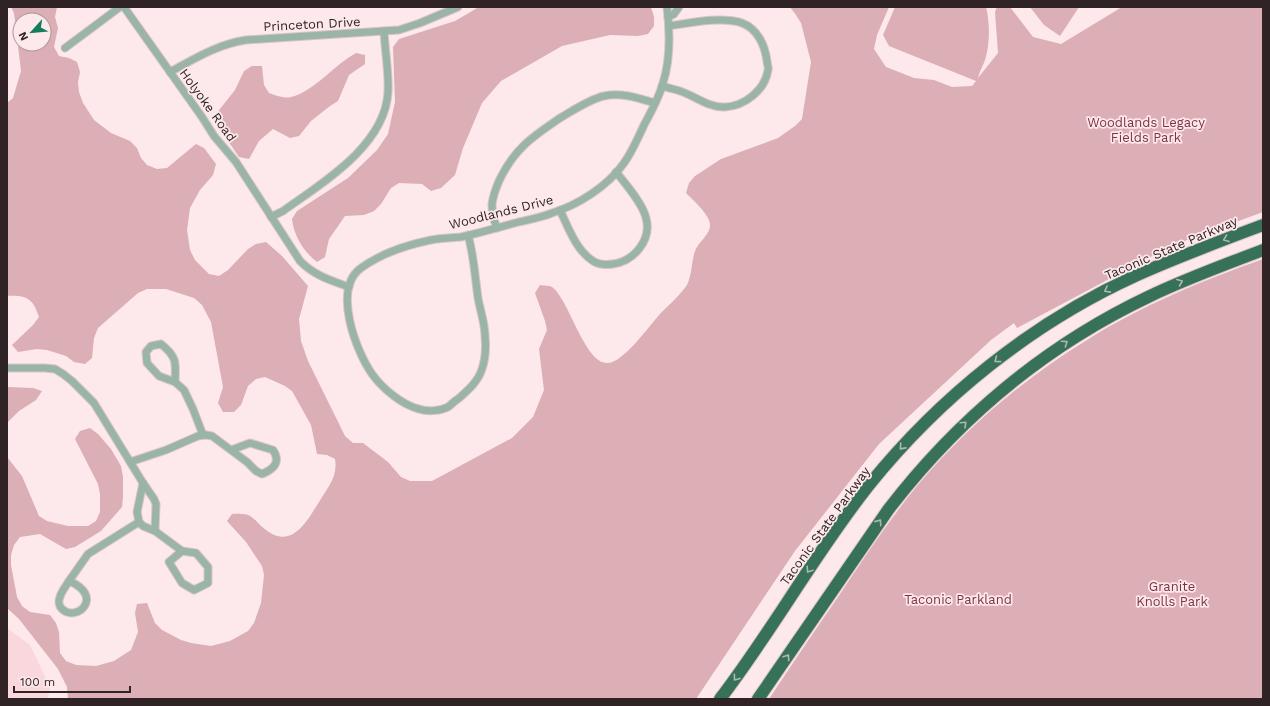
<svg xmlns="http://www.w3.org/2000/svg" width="1270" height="706" viewBox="0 0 1270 706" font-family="'Work Sans',sans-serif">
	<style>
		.built { fill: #f9d7dc }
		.green { fill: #dcaeb5; fill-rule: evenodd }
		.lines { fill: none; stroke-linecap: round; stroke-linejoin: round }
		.street-casing { stroke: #d8c5c7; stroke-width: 9 }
		.highway-casing { stroke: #d8c5c7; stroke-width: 14 }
		.street { stroke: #9ab4a7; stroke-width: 7 }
		.highway { stroke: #367158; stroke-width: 12 }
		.oneway { stroke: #adb8b0 }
		.labels { text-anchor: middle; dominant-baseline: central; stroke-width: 3.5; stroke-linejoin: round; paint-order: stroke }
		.street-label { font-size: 13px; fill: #2f2325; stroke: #fde8eb }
		.park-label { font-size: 13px; fill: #7e3344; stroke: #fde8eb }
	</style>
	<rect width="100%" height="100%" fill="#fde8eb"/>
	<path class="built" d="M7,628l23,17 20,42 -2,12h-41z"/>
	<g class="green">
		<path d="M11,7h46l-2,10 3,11 -4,19 5,9 10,2 8,4 3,10 -2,10 1,10 4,11 11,17 17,13 19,8 7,7 4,10 6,7 10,4 10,-1 29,-24 8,4 12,16 -3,11 -13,15 -10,18 -3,22 3,20 5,10 14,14 10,2 9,-6 20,-21 8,-5 10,-2 16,14 26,30 -9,33 2,22 7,20 37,75 8,7h10l25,19 13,15 9,4h22l80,-43 21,-21 11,-27 -5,-41 8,-19 -2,-9 -10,-28 5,-8c4,1 9,0 12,2 17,12 33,78 56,76 16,-1 41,-37 52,-49 9,-9 20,-19 27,-29 6,-12 4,-28 10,-38 4,-7 14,-14 13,-23 -1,-10 -17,-24 -24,-31l3,-10 6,-7 26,-17 57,-21 17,-12 7,-7 9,-57 -10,-39 -5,-8 -6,-8h99l-12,28 -3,14 12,18 28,11 20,2 18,7 20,-1 4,-5 -87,-35 -6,-11 12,-28h91c4,16 4,37 -1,53 -2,6 -6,12 -7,18l20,-25 -3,-41 2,-5h13l23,30 28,7 61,-37h141v205l-92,34 -154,82 -3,-5 -23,17 -112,104 -84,107 -99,148h-628l-1,-12 -9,-18 -39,-50 -12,-11v-151l15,19 17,40 8,5 21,5h20l8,-5 4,-9v-18l-2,-10 -23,-45 5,-8 10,-3 8,6 13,15 10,17 2,11v20l-1,10 -21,24 -26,16 -9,2 -26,-15 -20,3 -6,8 -3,10v10l6,32 5,9 8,6 20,3 6,8 3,9 1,21 6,8 10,4 20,1 18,-5 17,-11 7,-18 -3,-19 2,-9 10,-1 8,20 7,7 19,10 10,3 20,3 19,-5 18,-10 6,-8 7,-20 3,-28 -2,-9 -16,-24 -19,-21 5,-7c23,-2 19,5 34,16 26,20 41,-9 53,-28 9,-15 19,-25 16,-43l-8,-4 -10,-1 -6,-29 -19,-34 -7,-5 -20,-9 -9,2 -8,7 -7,19 -7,7h-11l-5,-9 5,-16 -12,-65 -9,-17 -8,-7 -28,-9h-19l-9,4 -40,35 -4,10 -2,20 -7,6 -11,-2 -8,-6 -19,-6 -10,-1 -19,3 -6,-7 21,-20 6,-8c-6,-19 -13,-22 -32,-21v-193l6,-5 8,-27 -7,-58zM20,20h24v24h-24z"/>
		<path d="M479,7h172l3,10v9l-6,8 -10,2 -28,-1 -48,11 -61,35 -19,22 -19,45 -8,27 -14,13 -10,3 -9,-7 -23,-1 -8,5 -10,16 -7,7 -10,4 -19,1 -16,23 -4,18 -8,5c-14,-11 -23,-26 -25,-43l5,-8 51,-33 29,-28 11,-16 7,-32 -2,-55 6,-8 56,-18z"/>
		<path d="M1030,7h49l-19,29 -16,-11z"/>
		<path d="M356,53l9,2v9l-16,11 -11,26 -8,5 -19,15 -12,15 -9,2 -17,-9 -14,12 -10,18 -10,-2 -23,-34v-9l19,-24 9,-19 8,-5h10l2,19 5,8c6,2 16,6 22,4 24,-6 43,-32 65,-44z"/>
		<path d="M1263,259v440h-494c23,-35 47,-70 71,-105 24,-36 49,-74 77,-108 48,-57 106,-107 170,-146 55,-35 115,-59 176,-81z"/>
		<path d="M7,387l26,1 9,3 -6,9 -17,11 -12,12z"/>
	</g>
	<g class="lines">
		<g class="street-casing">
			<g id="street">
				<path d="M124,7l78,110 12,19 22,26 64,99c15,15 30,19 49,26"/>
				<path d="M668,17l6,-3 5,-7"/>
				<path d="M65,48l55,-41"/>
				<path d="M170,72c24,-13 48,-28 76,-32l153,-10 21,-7 38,-16"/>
				<path d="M662,86c6,2 12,3 18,5 15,5 29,17 45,16 20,-1 40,-17 43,-37 1,-2 -1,-6 -1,-9 -2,-15 -9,-32 -25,-38 -20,-7 -53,0 -73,3"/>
				<path d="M560,210c8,17 16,40 33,51 6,4 13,4 20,3 21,-3 39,-24 33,-46 -3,-14 -21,-35 -30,-46"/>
				<path d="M271,217l12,-6c39,-28 102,-65 105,-119 1,-19 -3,-41 -4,-61"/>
				<path d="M497,228c-3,-7 -5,-16 -5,-24 1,-8 4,-16 7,-23 15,-32 33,-44 61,-63 12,-7 30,-19 44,-22 17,-4 34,2 51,7"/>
				<path d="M468,235c6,21 7,42 10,63 2,12 7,25 7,38 1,10 0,24 -3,33 -4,13 -15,22 -24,30 -4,2 -7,6 -10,8 -8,4 -21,5 -29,2 -17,-4 -37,-21 -47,-35 -16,-23 -40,-85 -11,-106 21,-15 45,-23 70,-28 10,-2 20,-2 30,-3 18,-4 36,-9 54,-14 12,-3 25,-5 37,-10 26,-8 56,-27 72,-50 8,-11 14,-25 20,-38 7,-13 15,-27 19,-42 8,-25 7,-51 4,-76"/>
				<path d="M7,368h38l10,1 8,5 9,7 22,22 49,80 11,16 2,5 -1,27"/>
				<path d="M175,382l-16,-6 -12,-13 -1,-11 5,-6 10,-2c16,13 15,18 14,38l9,8 9,19 10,26"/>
				<path d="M130,462l36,-12 32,-14 8,-1 6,1 35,26 9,9 6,3c12,-5 19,-12 11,-24l-23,-7 -19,7"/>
				<path d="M143,483l-6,29 2,10 4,4 12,5 27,20"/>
				<path d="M182,551l14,2 12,14v16l-14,7 -12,-7 -13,-21z"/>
				<path d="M69,581l19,-27 51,-32"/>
				<path d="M69,581c36,15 8,42 -7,28 -3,-3 -4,-8 -2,-12 1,-5 6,-11 9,-16z"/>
			</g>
		</g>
		<g class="highway-casing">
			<g id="highway">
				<path d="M720,699c53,-69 95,-146 149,-214 71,-88 163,-162 266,-209 42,-19 85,-35 128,-51"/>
				<path d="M758,699l130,-189c69,-90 157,-164 260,-213 37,-18 76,-32 115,-47"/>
			</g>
		</g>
		<use href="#street" class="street"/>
		<use href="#highway" class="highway"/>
	</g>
	<defs><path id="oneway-chevron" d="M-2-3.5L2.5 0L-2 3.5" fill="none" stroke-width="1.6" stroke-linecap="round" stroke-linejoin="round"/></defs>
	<g class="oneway">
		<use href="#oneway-chevron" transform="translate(1226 239) rotate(159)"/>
		<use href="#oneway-chevron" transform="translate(1180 282) rotate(-22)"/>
		<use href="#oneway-chevron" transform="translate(1107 290) rotate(152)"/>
		<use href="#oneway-chevron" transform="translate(1065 343) rotate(-34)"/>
		<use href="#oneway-chevron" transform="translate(997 360) rotate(143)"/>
		<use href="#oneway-chevron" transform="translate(964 424) rotate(-43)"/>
		<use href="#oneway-chevron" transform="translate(902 447) rotate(132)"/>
		<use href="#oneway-chevron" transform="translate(879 522) rotate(-55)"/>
		<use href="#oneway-chevron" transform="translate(809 570) rotate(124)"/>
		<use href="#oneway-chevron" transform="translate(787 657) rotate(-56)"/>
		<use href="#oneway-chevron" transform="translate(736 678) rotate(126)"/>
	</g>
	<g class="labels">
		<g class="street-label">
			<text transform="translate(312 24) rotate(-3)">Princeton Drive</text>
			<text transform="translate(208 105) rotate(54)">Holyoke Road</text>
			<text transform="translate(501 212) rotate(-14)">Woodlands Drive</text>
			<text transform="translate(1171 248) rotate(-23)">Taconic State Parkway</text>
			<text transform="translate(825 526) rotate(-54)">Taconic State Parkway</text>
		</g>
		<g class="park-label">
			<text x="1146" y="122">Woodlands Legacy<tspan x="1146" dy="15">Fields Park</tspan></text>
			<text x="1172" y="586">Granite<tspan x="1172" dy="15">Knolls Park</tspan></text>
			<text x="958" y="599">Taconic Parkland</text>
		</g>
	</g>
	<rect width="1270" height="706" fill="none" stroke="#2f2325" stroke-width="16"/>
	<g transform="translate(32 32) rotate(243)"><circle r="19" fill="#fde8eb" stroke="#ab999c"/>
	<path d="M0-3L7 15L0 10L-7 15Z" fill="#127e59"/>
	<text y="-6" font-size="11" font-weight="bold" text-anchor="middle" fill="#2f2325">N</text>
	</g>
	<path d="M14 686v6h116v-6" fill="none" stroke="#2f2325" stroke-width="2"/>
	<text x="20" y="686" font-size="12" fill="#2f2325" stroke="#fde8eb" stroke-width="3" paint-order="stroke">100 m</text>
</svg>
